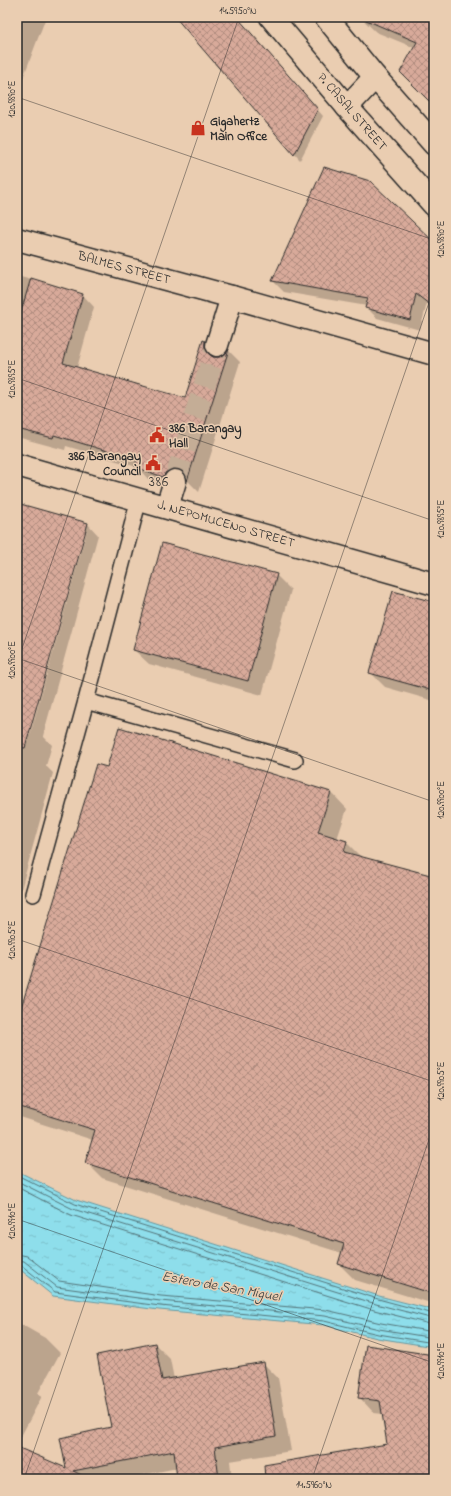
<svg xmlns="http://www.w3.org/2000/svg" width="451" height="1496" viewBox="0 0 451 1496" font-family="'Indie Flower',sans-serif">
	<style>
		.water { fill: url(#water-ripples); stroke: #66969e }
		.shadow { fill: #0003; fill-rule: evenodd }
		.lines { fill: none; stroke-linecap: round; stroke-linejoin: round }
		.shore { stroke: #537378; stroke-width: 1 }
		.building { fill: url(#building-cross-hatch); stroke: #2b2b2b }
		.pedestrian-tunnel { stroke: #c4ad96; stroke-width: 22; stroke-dasharray: 22 11; stroke-linecap: butt }
		.service-casing { stroke: #2b2b2b; stroke-width: 18 }
		.pedestrian-casing { stroke: #2b2b2b; stroke-width: 25 }
		.minor-casing { stroke: #2b2b2b; stroke-width: 25 }
		.secondary-casing { stroke: #2b2b2b; stroke-width: 25 }
		.service { stroke: #eacdb1; stroke-width: 15 }
		.pedestrian { stroke: #eacdb1; stroke-width: 22 }
		.minor { stroke: #eacdb1; stroke-width: 22 }
		.secondary { stroke: #eacdb1; stroke-width: 22 }
		.ticks { fill: none; stroke: #2b2b2b; stroke-width: 1; stroke-opacity: 0.45 }
		.labels { text-anchor: middle; dominant-baseline: central; stroke-width: 3; stroke-linejoin: round; paint-order: stroke }
		.street-label { font-size: 13px; fill: #2b2b2b; stroke: #eacdb1 }
		.poi-label { font-size: 13px; font-weight: bold; fill: #2b2b2b; stroke: #eacdb1; text-anchor: start }
		.neighbourhood-label { font-size: 14px; letter-spacing: 1px; fill: #2b2b2b; stroke: #eacdb1 }
		.water-label { font-size: 14px; font-style: italic; fill: #353d3e; stroke: #eacdb1 }
		.neatline { fill: none; stroke: #2b2b2b; stroke-width: 1.5 }
		.ticks-label { font-size: 10px; text-anchor: middle; fill: #2b2b2b }
	</style>
	<defs>
		<pattern id="water-ripples" width="26" height="14" patternUnits="userSpaceOnUse"><rect width="26" height="14" fill="#8edeeb"/><path d="M2 4q2-2 4 0t4 0M15 11q2-2 4 0t4 0" fill="none" stroke="#7bbfca"/></pattern>
		<pattern id="building-cross-hatch" width="8" height="8" patternUnits="userSpaceOnUse"><rect width="8" height="8" fill="#d8aa9a"/><path d="M0 0l8 8M0 8l8-8" fill="none" stroke="#af8b7e"/></pattern>
	</defs>
	<rect width="100%" height="100%" fill="#eacdb1"/>
	<filter id="ink" filterUnits="userSpaceOnUse"><feTurbulence type="fractalNoise" baseFrequency=".025" numOctaves="2"/><feDisplacementMap in="SourceGraphic" scale="8" xChannelSelector="R" yChannelSelector="G"/><feConvolveMatrix kernelMatrix="1 2 1 2 8 2 1 2 1" color-interpolation-filters="sRGB"/></filter>
	<g filter="url(#ink)">
		<path class="water" d="M17,1171l59,29 303,96 55,14v37l-57,-9 -53,-13 -165,-15 -106,-14 -36,-29z"/>
		<g class="shadow">
			<path d="M17,17h29l-29,77z"/>
			<path d="M176,17h60l87,99 -23,44z"/>
			<path d="M360,17h74v88l-19,-57 -39,-16z"/>
			<path d="M434,244v61l-6,-6 -8,31 -43,-12 -11,-11 1,-1 -83,-14 -11,-11z"/>
			<path d="M17,276l65,18 12,13 -17,61 108,31 20,-57 12,12v4h3l6,-3 3,-4 11,11 -41,130 -11,-11h-4l-8,7 -28,-9 -11,-12 -71,-21 -1,4 -48,-13z"/>
			<path d="M17,504l70,19 11,12 -55,201 9,9 -6,21 7,7 -36,131zM85,530h2l-57,205h-2z"/>
			<path d="M276,575l15,15 -29,105 -113,-31 -15,-14z"/>
			<path d="M434,603v98l-49,-14 -15,-15z"/>
			<path d="M108,768l223,24 16,17 -10,30 9,3 16,16 72,19v427l-79,-24 -16,-16 3,-11 -240,-75 -16,-16 7,-22 -76,-24v-92z"/>
			<path d="M17,1322l28,16 15,15 -22,40 4,3 -25,48z"/>
			<path d="M155,1344l15,15 4,20 89,-16 15,15 13,73 -61,10 2,18h-54l-1,-11 -54,11h-106v-31l51,26 44,-46z"/>
			<path d="M434,1356v123h-149l103,-34 -5,-31 -9,-1 -14,-15z"/>
		</g>
		<g class="lines">
			<g class="shore">
				<path d="M17,1175l58,29 303,95 56,15"/>
				<path d="M17,1181l56,28 303,95 58,15"/>
				<path d="M17,1187l54,28 303,95 60,15"/>
				<path d="M17,1254l10,2 32,25 102,15 165,14 55,13 53,9"/>
				<path d="M17,1260l7,1 33,26 103,14 165,15 54,13 55,9"/>
				<path d="M17,1265h4l34,27 105,14 164,15 54,13 56,9"/>
			</g>
		</g>
		<g class="building">
			<path d="M175,17h62l81,92 -24,46z"/>
			<path d="M359,17h75v89l-34,-34 17,-30z"/>
			<path d="M324,167l46,14 64,61v66l-18,-14 -6,26 -45,-12 3,-10 -96,-17z"/>
			<path d="M31,278l52,16 -20,69 122,35 18,-58 2,1v6l3,6 5,4h7l5,-3 4,-5 -42,132 -3,-8 -6,-4h-6l-6,3 -3,5 -28,-10 2,-7 -83,-25 -1,3 -36,-9v-104z"/>
			<path d="M17,503l71,20 -63,225 -8,-1z"/>
			<path d="M162,543l115,31 -29,107 -115,-31z"/>
			<path d="M393,591l41,11v89l-65,-18z"/>
			<path d="M119,727l212,65 -13,40 29,9 -3,11 90,24v418l-96,-30 6,-20 -259,-81 10,-33 -78,-24v-85l79,-257 11,3z"/>
			<path d="M155,1343l7,37 102,-18 12,74 -61,11 4,32h-42l-3,-28 -101,20 17,8h-73v-32l49,21 -6,-30 51,-11 -14,-72z"/>
			<path d="M366,1345l68,10v124h-169l-1,-14 123,-21 -7,-43 -22,-3z"/>
		</g>
		<g class="lines">
			<path class="pedestrian-tunnel" d="M175,481l42,-136"/>
			<g class="service-casing">
				<g id="service">
					<path d="M86,701l209,59"/>
					<path d="M33,894l53,-193 53,-202"/>
				</g>
			</g>
			<g class="pedestrian-casing">
				<g id="pedestrian">
					<path d="M217,345l15,-48"/>
					<path d="M167,507l8,-26"/>
				</g>
			</g>
			<g class="minor-casing">
				<g id="minor">
					<path d="M17,239l215,58 202,57"/>
					<path d="M17,465l417,119"/>
				</g>
			</g>
			<g class="secondary-casing">
				<g id="secondary">
					<path d="M271,17l76,90 87,98"/>
					<path d="M326,17l49,60 59,67"/>
					<path d="M347,107l28,-30"/>
				</g>
			</g>
			<use href="#service" class="service"/>
			<use href="#pedestrian" class="pedestrian"/>
			<use href="#minor" class="minor"/>
			<use href="#secondary" class="secondary"/>
		</g>
	</g>
	<path class="ticks" d="M17,97l417,143M17,378l417,143M17,658l417,144M17,663l222,-646M17,939l417,143M17,1219l417,144M24,1479l410,-1191M312,1479l122,-354"/>
	<defs>
		<g id="shop-bare" transform="scale(1.2)"><path d="M-5-2.5h2.3a2.7 3.5 0 0 1 5.4 0H5L5.5 6h-11ZM-1.5-2.5h3a1.5 2.3 0 0 0-3 0Z" fill="#c8321e" stroke="#eacdb1" stroke-width="2.5" paint-order="stroke"/></g>
		<g id="civic-bare" transform="scale(1.2)"><path d="M-.6-6.5H3V-4.5H.6V-3L4-1V1h2V6H-6V1h2V-1L-.6-3ZM-1.2 2.5V6h2.4V2.5Z" fill="#c8321e" stroke="#eacdb1" stroke-width="2.5" paint-order="stroke"/></g>
	</defs>
	<g fill-rule="evenodd">
		<use href="#shop-bare" x="198" y="128"/>
		<use href="#civic-bare" x="157" y="435"/>
		<use href="#civic-bare" x="153" y="463"/>
	</g>
	<g class="labels">
		<g class="street-label">
			<text transform="translate(352 112) rotate(49)">P. CASAL STREET</text>
			<text transform="translate(124 268) rotate(15)">BALMES STREET</text>
			<text transform="translate(226 524) rotate(16)">J. NEPOMUCENO STREET</text>
		</g>
		<g class="poi-label">
			<text x="210" y="121">Gigahertz<tspan x="210" dy="15">Main Office</tspan></text>
			<text x="169" y="428">386 Barangay<tspan x="169" dy="15">Hall</tspan></text>
			<text x="141" y="456" text-anchor="end">386 Barangay<tspan x="141" dy="15">Council</tspan></text>
		</g>
		<g class="neighbourhood-label">
			<text x="159" y="482">386</text>
		</g>
		<g class="water-label">
			<text transform="translate(221 1287) rotate(10)">Estero de San Miguel</text>
		</g>
	</g>
	<rect width="451" height="1496" fill="none" stroke="#eacdb1" stroke-width="44"/>
	<rect x="22" y="22" width="407" height="1452" class="neatline"/>
	<g class="ticks-label">
		<text x="238" y="14">14.5950°N</text>
		<text transform="translate(11 99) rotate(-90)" y="4">120.9890°E</text>
		<text transform="translate(440 239) rotate(-90)" y="4">120.9890°E</text>
		<text transform="translate(11 379) rotate(-90)" y="4">120.9895°E</text>
		<text transform="translate(440 519) rotate(-90)" y="4">120.9895°E</text>
		<text transform="translate(11 660) rotate(-90)" y="4">120.9900°E</text>
		<text transform="translate(440 800) rotate(-90)" y="4">120.9900°E</text>
		<text transform="translate(11 940) rotate(-90)" y="4">120.9905°E</text>
		<text transform="translate(440 1081) rotate(-90)" y="4">120.9905°E</text>
		<text transform="translate(11 1221) rotate(-90)" y="4">120.9910°E</text>
		<text transform="translate(440 1361) rotate(-90)" y="4">120.9910°E</text>
		<text x="314" y="1488">14.5960°N</text>
	</g>
</svg>
